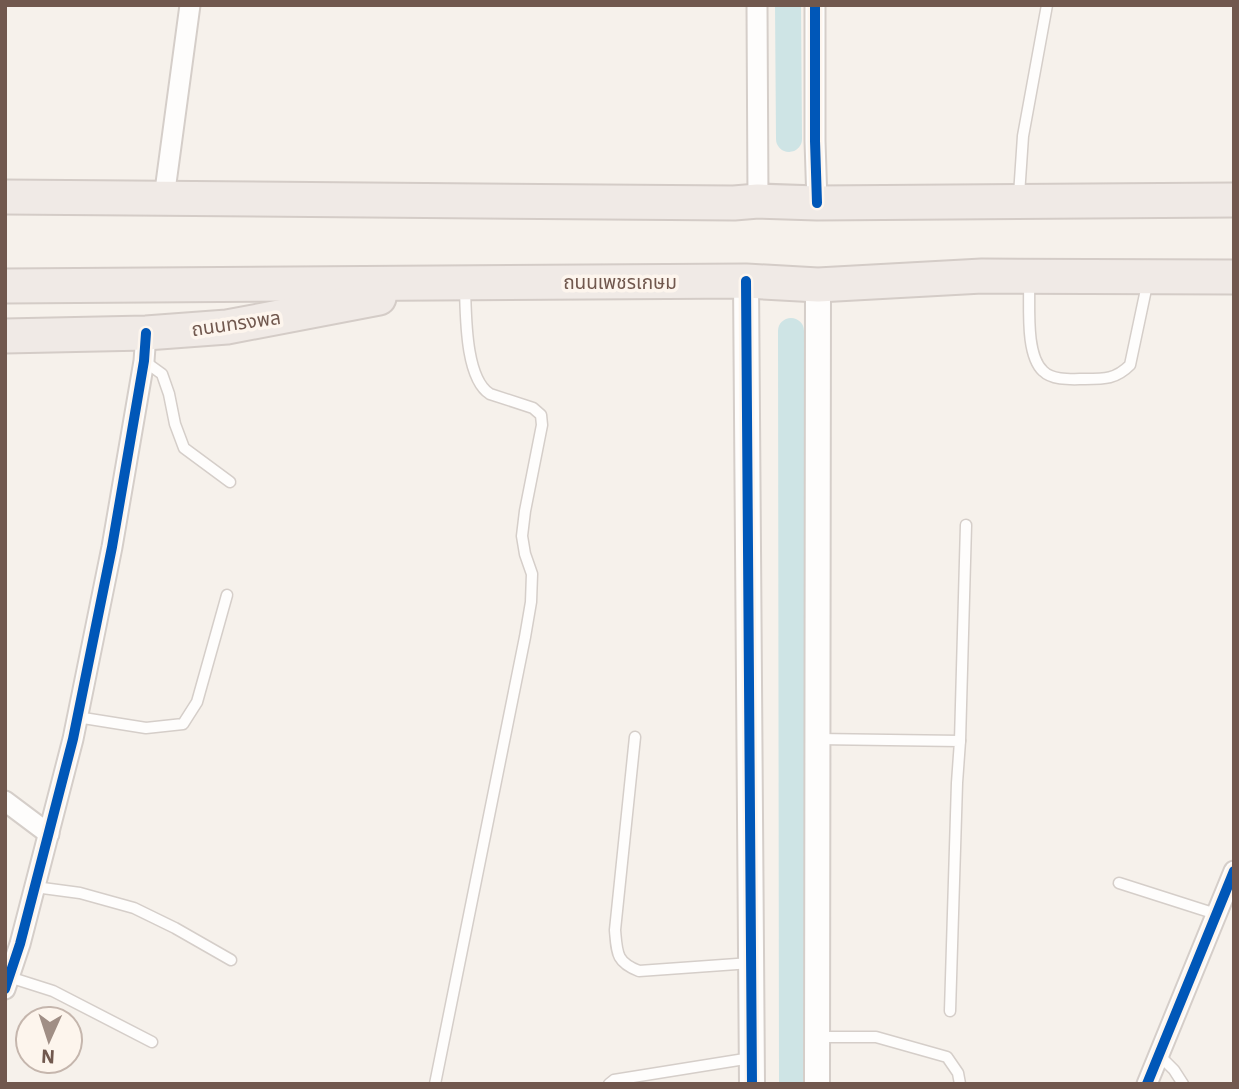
<svg xmlns="http://www.w3.org/2000/svg" width="1239" height="1089" viewBox="0 0 1239 1089" font-family="'IBM Plex Sans','Noto Sans Thai',sans-serif">
	<style>
		.lines { fill: none; stroke-linecap: round; stroke-linejoin: round }
		.canal { stroke: #cee4e5; stroke-width: 26 }
		.service-casing { stroke: #d5cec9; stroke-width: 13 }
		.minor-casing { stroke: #d5cec9; stroke-width: 23 }
		.tertiary-casing { stroke: #d5cec9; stroke-width: 28 }
		.trunk-casing { stroke: #d4ccc7; stroke-width: 37 }
		.service { stroke: #fefdfc; stroke-width: 10 }
		.minor { stroke: #fefdfc; stroke-width: 19 }
		.tertiary { stroke: #fefdfc; stroke-width: 24 }
		.trunk { stroke: #f0eae6; stroke-width: 33 }
		.cycleway-casing { stroke: #fdf5ed; stroke-width: 15 }
		.cycleway { stroke: #0057b8; stroke-width: 10 }
		.labels { text-anchor: middle; dominant-baseline: central; stroke-width: 7; stroke-linejoin: round; paint-order: stroke }
		.street-label { font-size: 19px; fill: #71584e; stroke: #fdf5ed }
	</style>
	<rect width="100%" height="100%" fill="#f6f1eb"/>
	<g class="lines">
		<g class="canal">
			<path d="M788,5l1,134"/>
			<path d="M791,331l1,753"/>
		</g>
		<g class="service-casing">
			<g id="service">
				<path d="M1019,195l4,-59 24,-131"/>
				<path d="M1029,281c1,25 -4,73 14,90 10,10 30,8 42,8 20,0 31,0 45,-14l18,-85"/>
				<path d="M144,361l18,13 7,20 6,30 9,24 46,34"/>
				<path d="M77,717l69,11 37,-4 14,-22 30,-107"/>
				<path d="M635,737l-20,193c2,23 1,32 24,41l112,-8"/>
				<path d="M818,739l142,2 -3,42 -7,228"/>
				<path d="M960,741l6,-216"/>
				<path d="M1119,883l97,31"/>
				<path d="M35,887l45,6 54,15 41,20 56,32"/>
				<path d="M9,977l44,14 99,51"/>
				<path d="M818,1037h58l71,20 11,16 2,11"/>
				<path d="M1159,1055l15,15 9,14"/>
				<path d="M435,1084l90,-447 6,-35 1,-28 -7,-20 -3,-18 3,-25 17,-86 -1,-10 -8,-7 -43,-14c-25,-16 -24,-79 -25,-106"/>
				<path d="M609,1084l5,-4 137,-22"/>
			</g>
		</g>
		<g class="minor-casing">
			<g id="minor">
				<path d="M757,5l1,196"/>
				<path d="M815,5v136l2,62"/>
				<path d="M164,198l26,-193"/>
				<path d="M5,801l44,33"/>
				<path d="M5,989l15,-45 53,-205 39,-192 32,-186 2,-28"/>
				<path d="M1147,1084l87,-213"/>
			</g>
		</g>
		<g class="tertiary-casing">
			<g id="tertiary">
				<path d="M746,281l6,803"/>
				<path d="M817,1084l1,-799"/>
			</g>
		</g>
		<g class="trunk-casing">
			<g id="trunk">
				<path d="M5,197l729,6 24,-2 59,2 417,-3"/>
				<path d="M5,286l741,-5 72,4 164,-9 252,1"/>
				<path d="M5,336l141,-3 81,-6 152,-29"/>
			</g>
		</g>
		<use href="#service" class="service"/>
		<use href="#minor" class="minor"/>
		<use href="#tertiary" class="tertiary"/>
		<use href="#trunk" class="trunk"/>
		<g class="cycleway-casing">
			<g id="cycleway">
				<path d="M815,5v136l2,62"/>
				<path d="M746,281l6,803"/>
				<path d="M5,989l15,-45 53,-205 39,-192 32,-186 2,-28"/>
				<path d="M1147,1084l87,-213"/>
			</g>
		</g>
		<use href="#cycleway" class="cycleway"/>
	</g>
	<g class="labels">
		<g class="street-label">
			<text x="620" y="282">ถนนเพชรเกษม</text>
			<text transform="translate(236 323) rotate(-8)">ถนนทรงพล</text>
		</g>
	</g>
	<rect width="1239" height="1089" fill="none" stroke="#71584e" stroke-width="14"/>
	<g transform="translate(49 1040) rotate(183)"><circle r="33" fill="#fdf5ed" stroke="#c5b6ad" stroke-width="2"/>
	<path d="M0-5L12 26L0 18L-12 26Z" fill="#a08e85"/>
	<text y="-10" font-size="19" font-weight="bold" text-anchor="middle" fill="#71584e">N</text>
	</g>
</svg>
